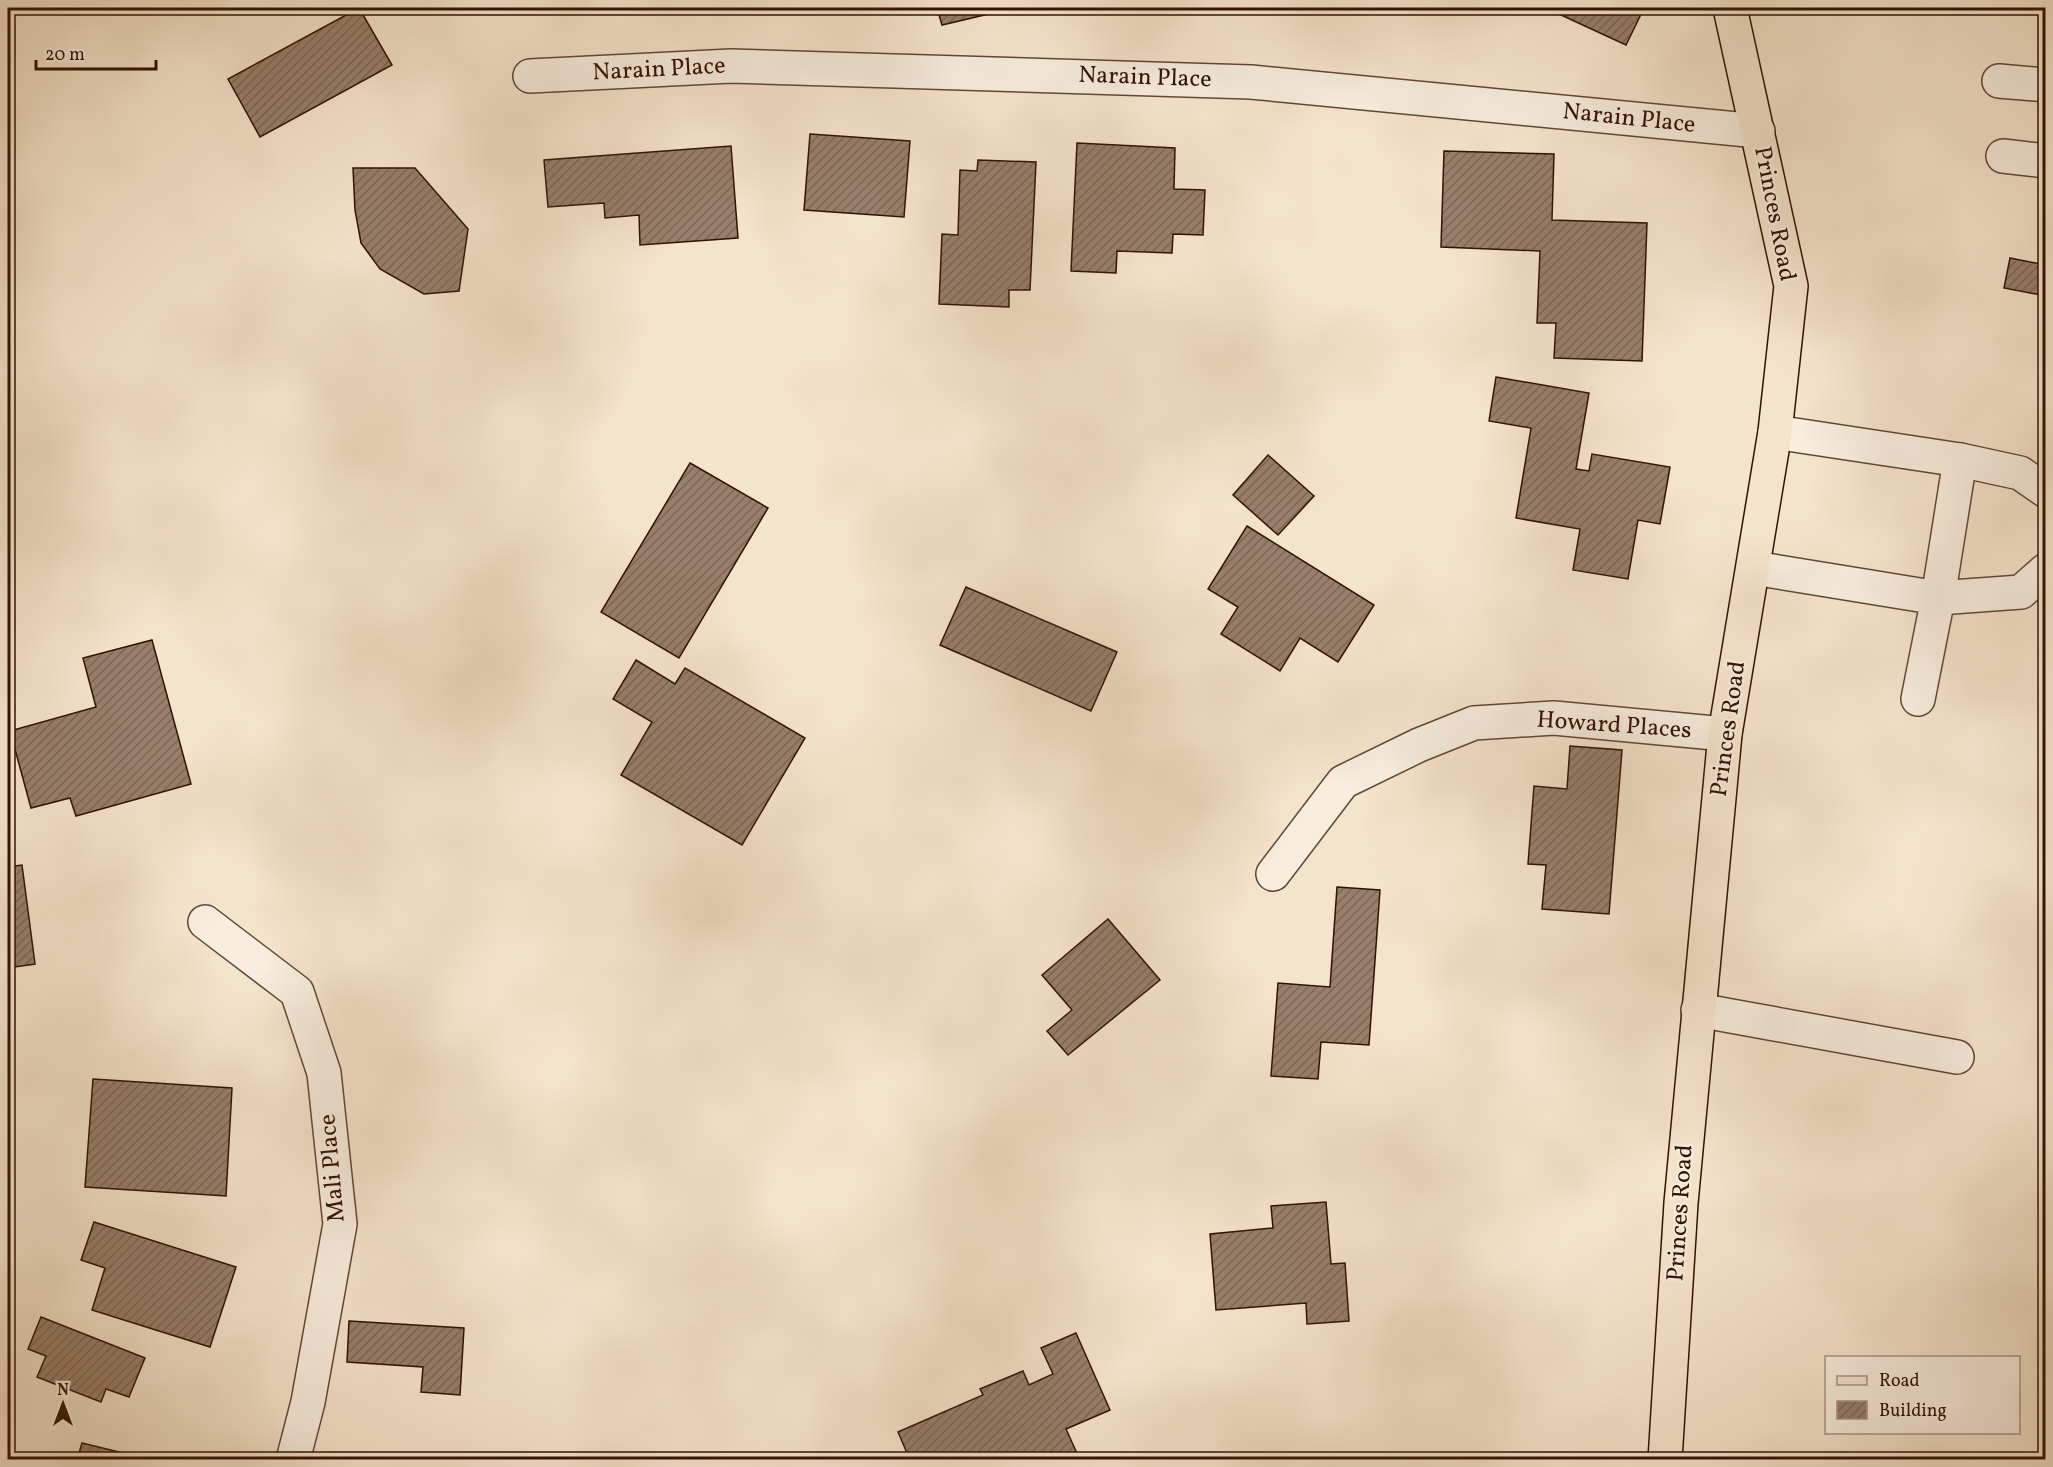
<svg xmlns="http://www.w3.org/2000/svg" width="2053" height="1467" viewBox="0 0 2053 1467" font-family="Vollkorn,serif">
	<style>
		.building { fill: url(#building-hatch); stroke: #311202; stroke-width: 1.5 }
		.lines { fill: none; stroke-linecap: round; stroke-linejoin: round }
		.minor-casing { stroke: #624634; stroke-width: 36 }
		.major-casing { stroke: #311202; stroke-width: 36 }
		.minor { stroke: #f8edde; stroke-width: 33 }
		.major { stroke: #f5e4cc; stroke-width: 33 }
		.labels { text-anchor: middle; dominant-baseline: central; stroke-width: 4.5; stroke-linejoin: round; paint-order: stroke }
		.street-label { font-size: 24px; fill: #311202; stroke: #f8edde }
	</style>
	<defs>
		<pattern id="building-hatch" width="6" height="6" patternUnits="userSpaceOnUse" patternTransform="scale(1.5)"><rect width="6" height="6" fill="#977f6b"/><path d="M-1 1l2-2M0 6l6-6M5 7l2-2" fill="none" stroke="#7c6756"/></pattern>
	</defs>
	<rect width="100%" height="100%" fill="#f5e4cc"/>
	<filter id="stains"><feTurbulence type="fractalNoise" baseFrequency=".00333" numOctaves="4"/><feColorMatrix values="0 0 0 0 .2 0 0 0 0 .09 0 0 0 0 .02 0 0 0 .5 -.17"/></filter>
	<radialGradient id="worn" r=".72"><stop offset=".6" stop-color="#630" stop-opacity="0"/><stop offset="1" stop-color="#630" stop-opacity=".3"/></radialGradient>
	<g class="building">
		<path d="M359,8l33,57 -132,72 -32,-58z"/>
		<path d="M937,8h77l-72,17z"/>
		<path d="M1546,8h98l-18,37z"/>
		<path d="M810,134l100,7 -6,76 -100,-7z"/>
		<path d="M1077,143l98,5 -1,41 31,1 -2,45 -30,-1 -1,19 -55,-2 -1,22 -45,-2z"/>
		<path d="M731,146l7,92 -98,7 -1,-30 -34,3 -1,-15 -56,4 -4,-47z"/>
		<path d="M1444,151l110,3 -2,66 95,3 -5,138 -88,-3 2,-35h-19l3,-72 -99,-4z"/>
		<path d="M978,160l58,2 -6,128h-21v17l-70,-3 3,-70 16,1 2,-65 17,1z"/>
		<path d="M353,168h62l53,61 -9,62 -35,3 -44,-25 -19,-26 -6,-33z"/>
		<path d="M2010,258l36,7v31l-42,-8z"/>
		<path d="M1496,377l93,16 -13,76 13,2 3,-17 78,13 -10,57 -22,-4 -10,59 -55,-9 7,-41 -64,-11 15,-90 -42,-7z"/>
		<path d="M1268,455l46,41 -36,39 -45,-40z"/>
		<path d="M690,463l78,45 -89,150 -78,-46z"/>
		<path d="M1247,526l127,79 -36,57 -38,-24 -20,33 -59,-37 17,-27 -30,-18z"/>
		<path d="M966,587l151,65 -26,59 -151,-66z"/>
		<path d="M152,640l39,144 -115,32 -6,-18 -39,10 -21,-77 86,-24 -13,-49z"/>
		<path d="M636,660l39,24 10,-16 120,70 -63,107 -121,-70 31,-53 -39,-23z"/>
		<path d="M1570,746l52,4 -13,164 -67,-5 4,-44 -18,-1 6,-78 33,3z"/>
		<path d="M22,865l13,99 -27,4v-101z"/>
		<path d="M1337,887l43,3 -11,155 -48,-3 -3,37 -47,-3 7,-93 52,4z"/>
		<path d="M1108,919l52,61 -92,75 -21,-24 25,-21 -30,-35z"/>
		<path d="M93,1079l139,9 -6,108 -141,-9z"/>
		<path d="M1326,1202l5,62 14,-1 4,58 -42,3 -1,-21 -90,7 -6,-76 63,-6 -2,-22z"/>
		<path d="M94,1222l142,45 -26,80 -118,-37 13,-42 -24,-8z"/>
		<path d="M41,1317l104,41 -16,39 -23,-8 -5,13 -64,-25 9,-21 -18,-7z"/>
		<path d="M349,1321l115,7 -4,67 -39,-3 2,-25 -76,-5z"/>
		<path d="M1076,1333l34,77 -44,19 14,31h-170l-12,-28 85,-37 -3,-6 43,-18 6,14 24,-11 -12,-26z"/>
		<path d="M82,1443l70,17h-75z"/>
	</g>
	<g class="lines">
		<g class="minor-casing">
			<g id="minor">
				<path d="M530,76l201,-10 520,16 507,49"/>
				<path d="M1999,81l47,4"/>
				<path d="M2003,156l43,5"/>
				<path d="M1775,432l185,28 60,13 26,18"/>
				<path d="M1754,568l184,30 83,-6 25,-22"/>
				<path d="M1918,699l20,-101 22,-138"/>
				<path d="M1273,874l70,-92 76,-37 55,-22 80,-5 171,16"/>
				<path d="M205,922l92,70 27,81 16,151 -32,178 -15,58"/>
				<path d="M1698,1010l259,47"/>
			</g>
		</g>
		<g class="major-casing">
			<path id="major" d="M1665,1460l16,-257 44,-469 50,-302 16,-146 -61,-278"/>
		</g>
		<use href="#minor" class="minor"/>
		<use href="#major" class="major"/>
	</g>
	<g class="labels">
		<g class="street-label">
			<text transform="translate(659 70) rotate(-3)">Narain Place</text>
			<text transform="translate(1145 78) rotate(2)">Narain Place</text>
			<text transform="translate(1629 119) rotate(6)">Narain Place</text>
			<text transform="translate(1774 214) rotate(79)">Princes Road</text>
			<text transform="translate(1614 726) rotate(4)">Howard Places</text>
			<text transform="translate(1729 729) rotate(-82)">Princes Road</text>
			<text transform="translate(333 1168) rotate(-95)">Mali Place</text>
			<text transform="translate(1681 1213) rotate(-86)">Princes Road</text>
		</g>
	</g>
	<rect width="2053" height="1467" fill="none" stroke="#f5e4cc" stroke-width="30"/>
	<rect x="9" y="9" width="2035" height="1449" fill="none" stroke="#311202" stroke-width="3"/>
	<rect x="15" y="15" width="2023" height="1437" fill="none" stroke="#311202" stroke-width="1.5"/>
	<rect x="1825" y="1356" width="195" height="78" fill="#f8edde" stroke="#a89586" stroke-width="1.5"/>
	<rect x="1837" y="1376" width="30" height="9" fill="#f5e4cc" stroke="#a89586" stroke-width="1.5"/>
	<text x="1879" y="1386" font-size="18" fill="#311202">Road</text>
	<rect x="1837" y="1401" width="30" height="18" fill="url(#building-hatch)" stroke="#a89586" stroke-width="1.5"/>
	<text x="1879" y="1416" font-size="18" fill="#311202">Building</text>
	<g transform="translate(63 1404)" stroke="#f8edde" stroke-width="4.5" paint-order="stroke">
	<path d="M0-4.5L10 22L0 15L-10 22Z" fill="#311202"/>
	<text y="-9" font-size="16" font-weight="bold" text-anchor="middle" fill="#311202">N</text>
	</g>
	<path d="M36 60v9h120v-9" fill="none" stroke="#311202" stroke-width="3"/>
	<text x="45" y="60" font-size="18" fill="#311202" stroke="#f8edde" stroke-width="4.5" paint-order="stroke">20 m</text>
	<rect width="100%" height="100%" filter="url(#stains)"/>
	<rect width="100%" height="100%" fill="url(#worn)"/>
</svg>
